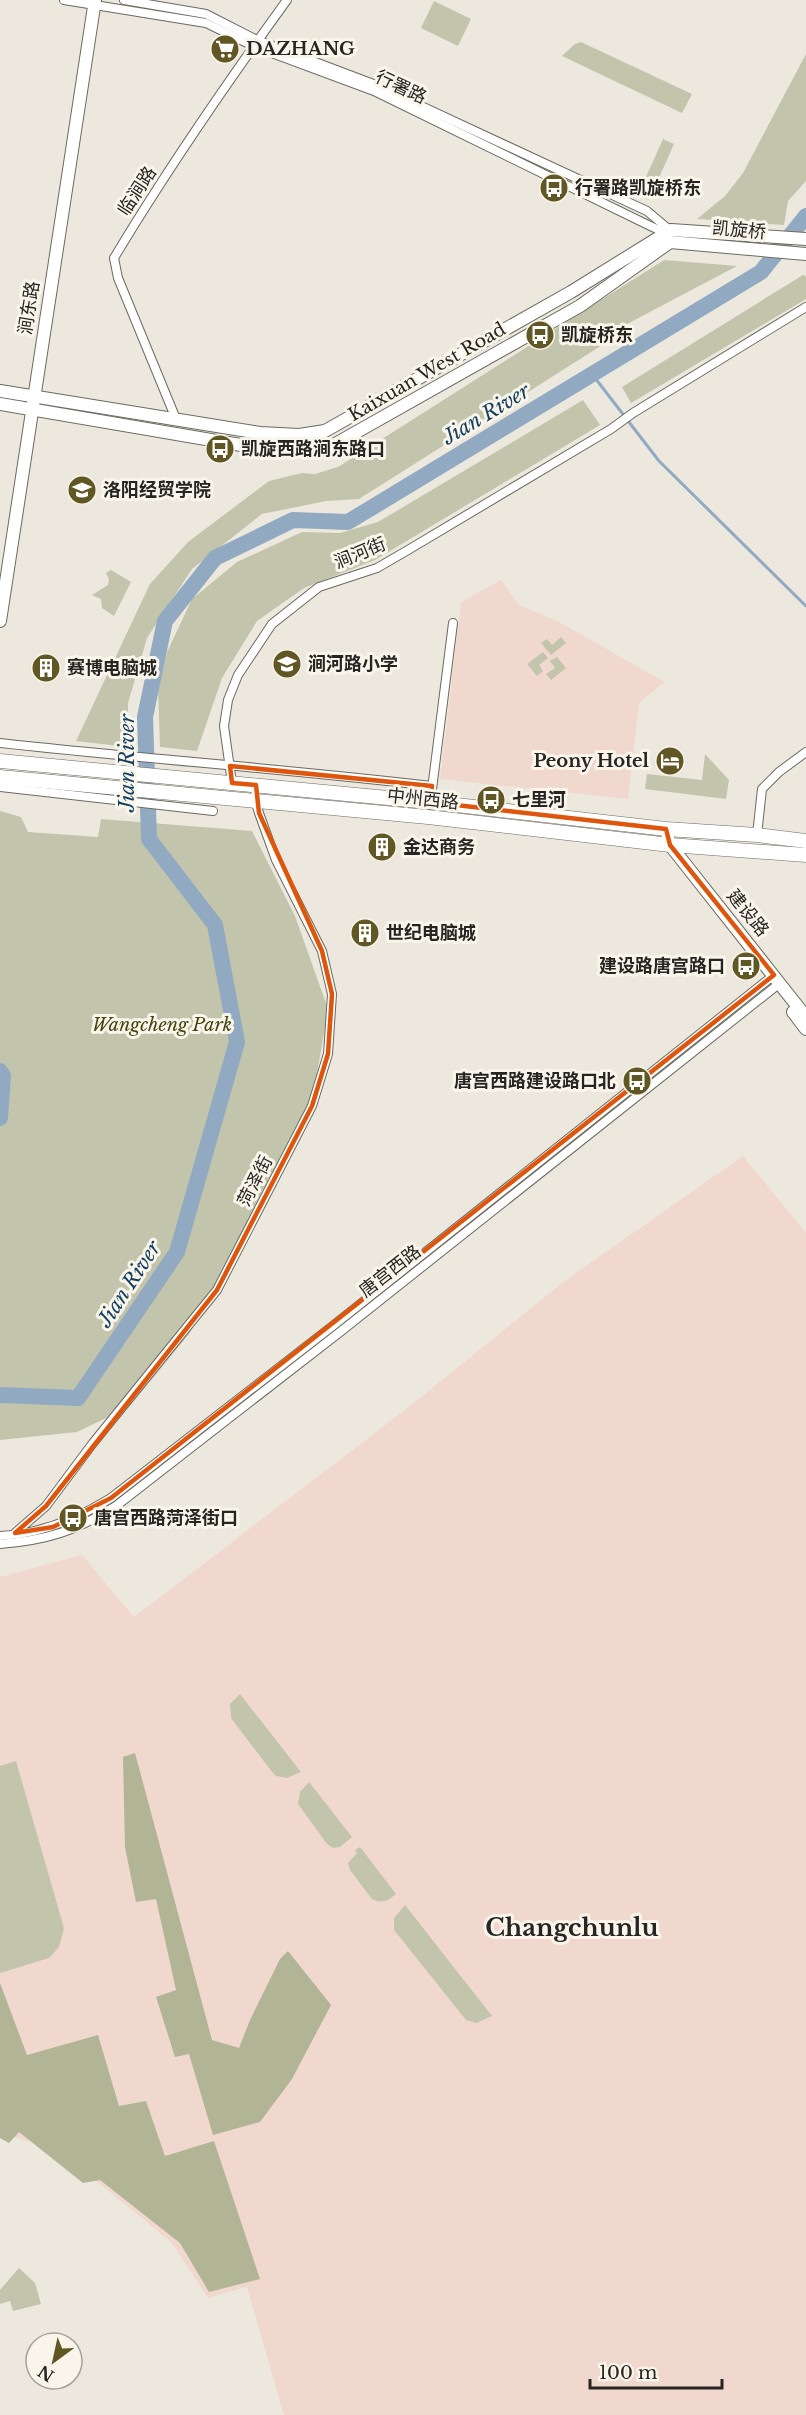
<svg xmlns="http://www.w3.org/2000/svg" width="806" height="2415" viewBox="0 0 806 2415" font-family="'Libre Baskerville','Noto Sans SC',serif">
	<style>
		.industrial { fill: #f1d8cf }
		.green { fill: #c2c5ab }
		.forest { fill: #b1b595 }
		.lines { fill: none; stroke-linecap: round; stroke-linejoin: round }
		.stream { stroke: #91aac2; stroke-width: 3 }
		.river { stroke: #91aac2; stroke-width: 16 }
		.street-casing { stroke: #6c6961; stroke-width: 10 }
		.secondary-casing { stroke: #6c6961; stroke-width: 14 }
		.primary-casing { stroke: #6c6961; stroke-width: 15 }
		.street { stroke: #fff; stroke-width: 8 }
		.secondary { stroke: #fff; stroke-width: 12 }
		.primary { stroke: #fff; stroke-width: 14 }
		.marked { fill: none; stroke: #de560d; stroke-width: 4.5; stroke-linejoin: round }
		.labels { text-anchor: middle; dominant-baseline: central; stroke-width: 6; stroke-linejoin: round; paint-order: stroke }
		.poi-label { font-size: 18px; font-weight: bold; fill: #262522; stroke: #f9f5eb; text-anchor: start }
		.street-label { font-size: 18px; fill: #262522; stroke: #f9f5eb }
		.park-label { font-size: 18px; font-style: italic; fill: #42450f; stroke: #f9f5eb }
		.water-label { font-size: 20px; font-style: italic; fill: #143e5f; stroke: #f9f5eb }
		.district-label { font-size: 24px; font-weight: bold; fill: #262522; stroke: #f9f5eb }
	</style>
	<rect width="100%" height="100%" fill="#ece8de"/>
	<g class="industrial">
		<path d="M501,580l18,25 38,16 108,61 -26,21 -11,96 -188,-20 21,-177z"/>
		<path d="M743,1156l63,77v1182h-522l-37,-128 -39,11 -37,-56 -113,-92 -58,-17v-556l82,-22 52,62 267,-204 165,-133z"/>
	</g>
	<g class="green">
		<path d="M434,1l37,18 -13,27 -37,-18z"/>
		<path d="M581,42l111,52 -10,19 -120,-57 13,-12z"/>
		<path d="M806,54v127l-18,20 -4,24 -87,-6 28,-23 18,-23z"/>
		<path d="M663,139l11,5 -25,56 -11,-5z"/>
		<path d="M664,260l73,6 -127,67 -3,9 -248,157 -33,2 -64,13 -70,55 -45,69 -19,65v44l-52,-6 74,-157 38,-42 81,-61 33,-8 13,1 23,-7z"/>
		<path d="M803,275l3,1v23l-175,104 -9,-16z"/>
		<path d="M583,400l17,25 -225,135 -71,28 -47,33 -35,57 -25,73 -37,-4 -2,-58 9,-37 25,-53 45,-37 65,-30 38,1 38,-11z"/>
		<path d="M111,570l20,12 -17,34 -12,-8 -1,-9 -9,-4 16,-10 1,-6 -3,-6z"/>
		<path d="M561,637l5,6 -15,12 -10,-12 6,-4 5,6z"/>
		<path d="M543,652l5,6 -9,7 4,6 -6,5 -10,-12z"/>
		<path d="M557,657l9,11 -15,12 -5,-6 9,-6 -5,-7z"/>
		<path d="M705,754l24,26 -3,19 -81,-10 2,-15 55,6z"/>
		<path d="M0,811l21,6 7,15 70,5 3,-18 151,12 43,85 33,93 -12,71 -17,53 -63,119 -47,82 -60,73 -52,25 -77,8z"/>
		<path d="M240,1694l61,78 -14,6 -11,-2 -4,-4 -41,-54 -1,-14z"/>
		<path d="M16,1761l48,167 -5,19 -10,11 -49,15v-207z"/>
		<path d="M309,1782l43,55 -12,10 -7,1 -6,-4 -29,-40 2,-12z"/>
		<path d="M360,1847l36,47c-8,7 -14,10 -24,5l-22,-29 -2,-7 9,-10 -2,-3z"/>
		<path d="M405,1905l87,111 -16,7 -10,-3 -72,-90v-12z"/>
		<path d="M19,2268l16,15 6,21 -28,7 -3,-10 -10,3v-14z"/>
	</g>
	<g class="forest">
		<path d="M135,1753l77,287 27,8 11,-28 30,-61 8,-8 43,54 -39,74 -32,43 -47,13 -24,-81 -14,3 -19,-60 20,-7 -20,-91 -20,3 -11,-55 -2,-90z"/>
		<path d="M0,1983l27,72 71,-20 21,71 27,-5 19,55 49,-15 46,138 -51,13 -29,-49 -80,-63 -17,3 -64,-51 -10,11 -9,-5z"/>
	</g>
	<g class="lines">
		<path class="stream" d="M592,374l67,87 147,145"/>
		<g class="river">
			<path d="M0,1071l3,5 -3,42"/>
			<path d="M0,1395l78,3 99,-146 60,-210 -22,-117 -66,-86 -4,-122 20,-96 50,-63 78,-38 55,2 413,-250 45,-56"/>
		</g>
		<g class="street-casing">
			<g id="street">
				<path d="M64,0l142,23 47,23 121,45 266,130 25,12 1,4"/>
				<path d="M124,0l82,14 51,26 119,45 271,126 25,21"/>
				<path d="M176,419l-58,-141 -4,-20c53,-88 112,-174 173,-258"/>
				<path d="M0,743c144,16 288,26 432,43"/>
				<path d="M232,783l-8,-57 4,-26 10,-25 34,-51 47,-37 58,-19 31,-18 203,-121 22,-16 173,-106"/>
				<path d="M0,787l213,24"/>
				<path d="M430,805l23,-182"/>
				<path d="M757,835l5,-46 17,-17 27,-20"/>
				<path d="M15,1533l31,-27 47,-63 124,-153 95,-184 16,-52 4,-60 -10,-43 -46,-91 -17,-47 -4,-13 1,-15"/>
				<path d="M0,1536c40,-2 77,-17 111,-38l223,-173 440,-350"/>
				<path d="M0,1544c47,-4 76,-13 116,-38l224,-174 440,-349"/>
			</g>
		</g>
		<g class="secondary-casing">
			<g id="secondary">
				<path d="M0,391l260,42 39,2 26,-4 246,-139 100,-62 135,9"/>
				<path d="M0,404l258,44 42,3 30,-4 250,-141 90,-64 136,12"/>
				<path d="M0,621l95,-621"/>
				<path d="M666,829l4,16 136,172"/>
				<path d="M793,1012l13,17"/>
			</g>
		</g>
		<g class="primary-casing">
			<g id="primary">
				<path d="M0,761l430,41 236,27 91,6 49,6"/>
				<path d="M0,777l428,40 242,28 136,10"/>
			</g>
		</g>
		<use href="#street" class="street"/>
		<use href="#secondary" class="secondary"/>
		<use href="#primary" class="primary"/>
	</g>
	<path class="marked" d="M230,766l202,20 -2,16 236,27 4,16 104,130 -663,523 -58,29 -38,6 31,-27 171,-216 95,-184 16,-52 4,-60 -10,-43 -63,-138 -3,-28 -24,-2z"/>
	<defs>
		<g id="supermarket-disc" transform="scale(1.5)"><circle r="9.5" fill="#605724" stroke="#f9f5eb"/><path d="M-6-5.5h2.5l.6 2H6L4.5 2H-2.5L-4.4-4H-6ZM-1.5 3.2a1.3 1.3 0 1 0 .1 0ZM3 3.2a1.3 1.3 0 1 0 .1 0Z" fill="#fff"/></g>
		<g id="bus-disc" transform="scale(1.5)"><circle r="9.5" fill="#605724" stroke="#f9f5eb"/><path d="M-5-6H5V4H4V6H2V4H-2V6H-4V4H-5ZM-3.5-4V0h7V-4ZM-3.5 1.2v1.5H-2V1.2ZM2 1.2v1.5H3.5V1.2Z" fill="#fff"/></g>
		<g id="school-disc" transform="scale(1.5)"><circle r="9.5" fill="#605724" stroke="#f9f5eb"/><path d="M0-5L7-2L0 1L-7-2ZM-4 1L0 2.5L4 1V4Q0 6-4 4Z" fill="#fff"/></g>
		<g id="building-disc" transform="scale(1.5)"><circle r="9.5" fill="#605724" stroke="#f9f5eb"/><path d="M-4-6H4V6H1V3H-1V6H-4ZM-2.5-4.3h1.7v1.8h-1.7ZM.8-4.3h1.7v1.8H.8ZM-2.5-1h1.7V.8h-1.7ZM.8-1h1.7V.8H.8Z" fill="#fff"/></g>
		<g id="hotel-disc" transform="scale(1.5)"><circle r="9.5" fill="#605724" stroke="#f9f5eb"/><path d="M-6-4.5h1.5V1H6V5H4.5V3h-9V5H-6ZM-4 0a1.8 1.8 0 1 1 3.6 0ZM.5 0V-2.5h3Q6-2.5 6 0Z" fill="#fff"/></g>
	</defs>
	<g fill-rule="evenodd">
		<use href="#supermarket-disc" x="225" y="49"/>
		<use href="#bus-disc" x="554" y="188"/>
		<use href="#bus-disc" x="540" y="335"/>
		<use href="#bus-disc" x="220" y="449"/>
		<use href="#school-disc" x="82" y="490"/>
		<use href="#school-disc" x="287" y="664"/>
		<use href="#building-disc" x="46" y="668"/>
		<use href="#hotel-disc" x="670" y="761"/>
		<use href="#bus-disc" x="491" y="800"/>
		<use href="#building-disc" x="382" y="847"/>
		<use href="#building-disc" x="365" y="933"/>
		<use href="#bus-disc" x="746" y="966"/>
		<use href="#bus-disc" x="637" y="1081"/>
		<use href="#bus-disc" x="73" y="1518"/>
	</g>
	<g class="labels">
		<g class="poi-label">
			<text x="246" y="49">DAZHANG</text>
			<text x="575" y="188">行署路凯旋桥东</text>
			<text x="561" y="335">凯旋桥东</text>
			<text x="241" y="449">凯旋西路涧东路口</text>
			<text x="103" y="490">洛阳经贸学院</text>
			<text x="308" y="664">涧河路小学</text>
			<text x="67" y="668">赛博电脑城</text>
			<text x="649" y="761" text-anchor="end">Peony Hotel</text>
			<text x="512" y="800">七里河</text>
			<text x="403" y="847">金达商务</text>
			<text x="386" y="933">世纪电脑城</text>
			<text x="725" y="966" text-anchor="end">建设路唐宫路口</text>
			<text x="616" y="1081" text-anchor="end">唐宫西路建设路口北</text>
			<text x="94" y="1518">唐宫西路菏泽街口</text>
		</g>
		<g class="street-label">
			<text transform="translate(401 87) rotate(25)">行署路</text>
			<text transform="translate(137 191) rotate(-57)">临涧路</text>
			<text transform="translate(739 230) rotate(5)">凯旋桥</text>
			<text transform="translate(29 308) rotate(-81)">涧东路</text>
			<text transform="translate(427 372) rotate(-30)">Kaixuan West Road</text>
			<text transform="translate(360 553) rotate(-22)">涧河街</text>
			<text transform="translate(423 799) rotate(6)">中州西路</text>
			<text transform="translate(748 913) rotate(51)">建设路</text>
			<text transform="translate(255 1181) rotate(-63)">菏泽街</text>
			<text transform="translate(390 1271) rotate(-38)">唐宫西路</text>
		</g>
		<g class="park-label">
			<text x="162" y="1025">Wangcheng Park</text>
		</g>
		<g class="water-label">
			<text transform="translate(486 414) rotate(-31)">Jian River</text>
			<text transform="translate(127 763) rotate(-90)">Jian River</text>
			<text transform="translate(129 1284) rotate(-57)">Jian River</text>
		</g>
		<g class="district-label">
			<text x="572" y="1927">Changchunlu</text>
		</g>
	</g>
	<g transform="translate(54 2361) rotate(213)"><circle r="28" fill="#f9f5eb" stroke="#a5a29b" stroke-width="1.5"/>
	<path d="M0-4.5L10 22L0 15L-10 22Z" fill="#605724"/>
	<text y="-9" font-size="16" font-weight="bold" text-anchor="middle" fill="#262522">N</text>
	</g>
	<path d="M590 2379v9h132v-9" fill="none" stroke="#262522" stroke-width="3"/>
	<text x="599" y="2379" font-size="18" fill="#262522" stroke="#f9f5eb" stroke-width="4.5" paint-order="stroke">100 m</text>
</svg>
